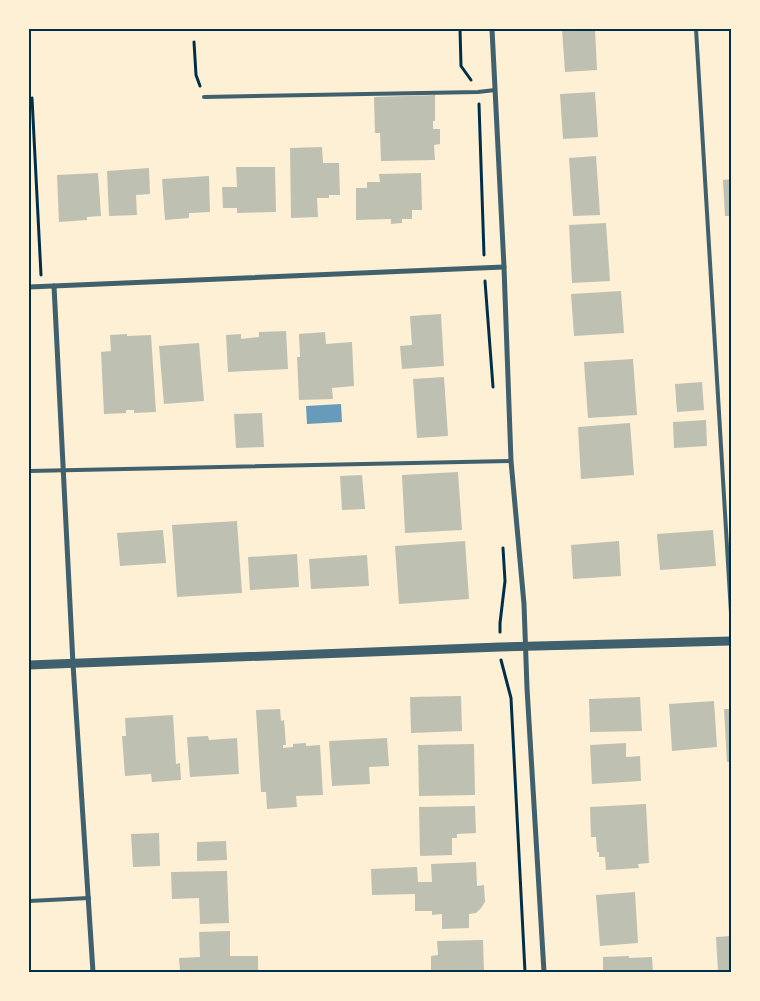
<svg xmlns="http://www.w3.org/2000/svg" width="760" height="1001" viewBox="0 0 760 1001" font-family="'Titillium Web',sans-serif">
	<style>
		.water { fill: #669bbc }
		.building { fill: #bec0b2 }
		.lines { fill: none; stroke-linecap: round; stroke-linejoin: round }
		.path { stroke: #003049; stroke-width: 3 }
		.service { stroke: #3f606c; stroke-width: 4 }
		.minor { stroke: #3f606c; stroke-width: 5 }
		.tertiary { stroke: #3f606c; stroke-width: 9 }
		.neatline { fill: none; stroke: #003049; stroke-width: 2 }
	</style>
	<rect width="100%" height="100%" fill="#fdf0d5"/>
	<path class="water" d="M341,404l1,18 -35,2 -1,-18z"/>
	<g class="building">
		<path d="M562,29h33l2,41 -32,2z"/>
		<path d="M595,92l3,45 -35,2 -3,-45z"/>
		<path d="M435,95v26h-2v8h7v15l-6,1 1,15 -54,1 -1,-28h-5l-1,-36z"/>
		<path d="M322,147l1,16h16l1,32h-11v3h-12l1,19 -27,1 -1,-70z"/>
		<path d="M596,156l4,59 -27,1 -4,-58z"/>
		<path d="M236,167h39l1,45 -39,1v-5h-14l-1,-21h15z"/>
		<path d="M149,168l1,26 -14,1 1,20 -28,1 -2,-45z"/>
		<path d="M98,173l3,43 -14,1v3l-28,2 -2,-47z"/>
		<path d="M421,173l1,37h-10v9h-10v4l-11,1v-5l-35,1v-32h11v-6h13l-1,-8z"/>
		<path d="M209,176l1,36 -21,1v5l-24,2 -3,-41z"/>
		<path d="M731,179v37h-6l-2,-36z"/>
		<path d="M606,223l4,58 -38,2 -3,-58z"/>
		<path d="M621,291l3,42 -50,3 -3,-42z"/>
		<path d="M441,314l3,52 -42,3 -2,-23 12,-1 -2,-29z"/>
		<path d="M286,331l2,38 -60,3 -2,-37 15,-1v5l18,-2v-5z"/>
		<path d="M325,332l1,12 26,-2 2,44 -22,2 1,11 -34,1 -2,-43h3l-1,-23z"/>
		<path d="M127,334v2l24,-1 5,77 -22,1v-3h-8v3l-22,1 -3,-62 10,-1 -1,-16z"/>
		<path d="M199,343l5,58 -40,3 -5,-58z"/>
		<path d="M633,359l4,56 -49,3 -4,-56z"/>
		<path d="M444,377l4,59 -31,2 -4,-59z"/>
		<path d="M702,382l2,28 -27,2 -2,-28z"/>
		<path d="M262,413l2,34 -28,1 -2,-34z"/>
		<path d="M706,420l1,26 -33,2 -1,-26z"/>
		<path d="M630,423l4,52 -53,4 -3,-52z"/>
		<path d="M458,472l4,58 -57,3 -3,-58z"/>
		<path d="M362,475l3,34 -23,1 -2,-34z"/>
		<path d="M237,521l5,72 -65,4 -5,-72z"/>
		<path d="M163,530l3,33 -46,3 -3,-33z"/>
		<path d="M713,530l3,36 -56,4 -3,-36z"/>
		<path d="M465,541l4,58 -70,5 -4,-58z"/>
		<path d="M619,541l2,35 -48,3 -2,-34z"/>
		<path d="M297,554l2,33 -49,3 -2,-33z"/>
		<path d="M367,555l2,31 -58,3 -2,-30z"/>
		<path d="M461,696l1,35 -51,2 -1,-36z"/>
		<path d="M640,697l2,34 -52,1 -1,-33z"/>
		<path d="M714,701l3,46 -45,4 -3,-47z"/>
		<path d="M280,709l1,12 3,-1 2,25h-3v3l10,-1v-3l13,-1v3l14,-1 3,50 -27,1 1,11 -30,2 -1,-17h-5l-5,-82z"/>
		<path d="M724,709h7v53h-4z"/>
		<path d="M173,715l3,49 4,-1 1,17 -29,2 -1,-8 -26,2 -3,-40h4l-1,-18z"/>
		<path d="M208,736l1,4 28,-2 2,36 -49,3 -3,-40z"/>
		<path d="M387,738l2,28 -20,1 1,17 -38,2 -3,-45z"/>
		<path d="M626,743v14l14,-1 1,25 -49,3 -2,-39z"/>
		<path d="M474,744l1,51 -56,1 -1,-51z"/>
		<path d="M646,804l3,59 -11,1 1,4 -33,2 -1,-13h-6v-5h-2l-1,-15h-5l-1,-30z"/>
		<path d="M475,806l1,27 -19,1v4h-5v17l-32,1 -1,-49z"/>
		<path d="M159,833l1,33 -27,1 -2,-33z"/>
		<path d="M226,841l1,19 -30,1v-19z"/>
		<path d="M476,862l1,24 7,-1 1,17 -4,6 -5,5 -7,1v14l-27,1v-15l-10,1v-4h-17v-17l-43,1 -1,-26 46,-2 1,15h14l-1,-18z"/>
		<path d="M227,871l2,52 -29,1 -1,-26 -27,1 -1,-27z"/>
		<path d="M635,892l3,51 -38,3 -4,-51z"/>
		<path d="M230,931v25h28v16h-78l-1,-14 21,-1 -1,-25z"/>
		<path d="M731,936v36h-13l-2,-35z"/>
		<path d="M483,940l1,32h-53v-16l7,-1 -1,-14z"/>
		<path d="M629,956v2l23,-1 1,15h-50v-15z"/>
	</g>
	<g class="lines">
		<g class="path">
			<path d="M460,29l1,37 10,14"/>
			<path d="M194,42l2,33 4,11"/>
			<path d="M32,98l9,177"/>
			<path d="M479,104l5,151"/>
			<path d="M485,281l8,106"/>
			<path d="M500,632v-9l5,-42 -2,-33"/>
			<path d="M501,660l10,38 14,274"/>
		</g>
		<g class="service">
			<path d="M696,29l35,584"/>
			<path d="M204,97l274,-5 17,-2"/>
			<path d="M29,471l482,-10"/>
			<path d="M29,901l60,-3"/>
		</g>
		<g class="minor">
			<path d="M492,29l12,238 7,194 13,143 3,84 17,284"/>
			<path d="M54,286l19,378 20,308"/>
			<path d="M29,287l475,-20"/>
		</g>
		<path class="tertiary" d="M29,665l471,-18 231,-6"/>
	</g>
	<rect width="760" height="1001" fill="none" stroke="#fdf0d5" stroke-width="60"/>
	<rect x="30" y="30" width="700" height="941" class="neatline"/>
</svg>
